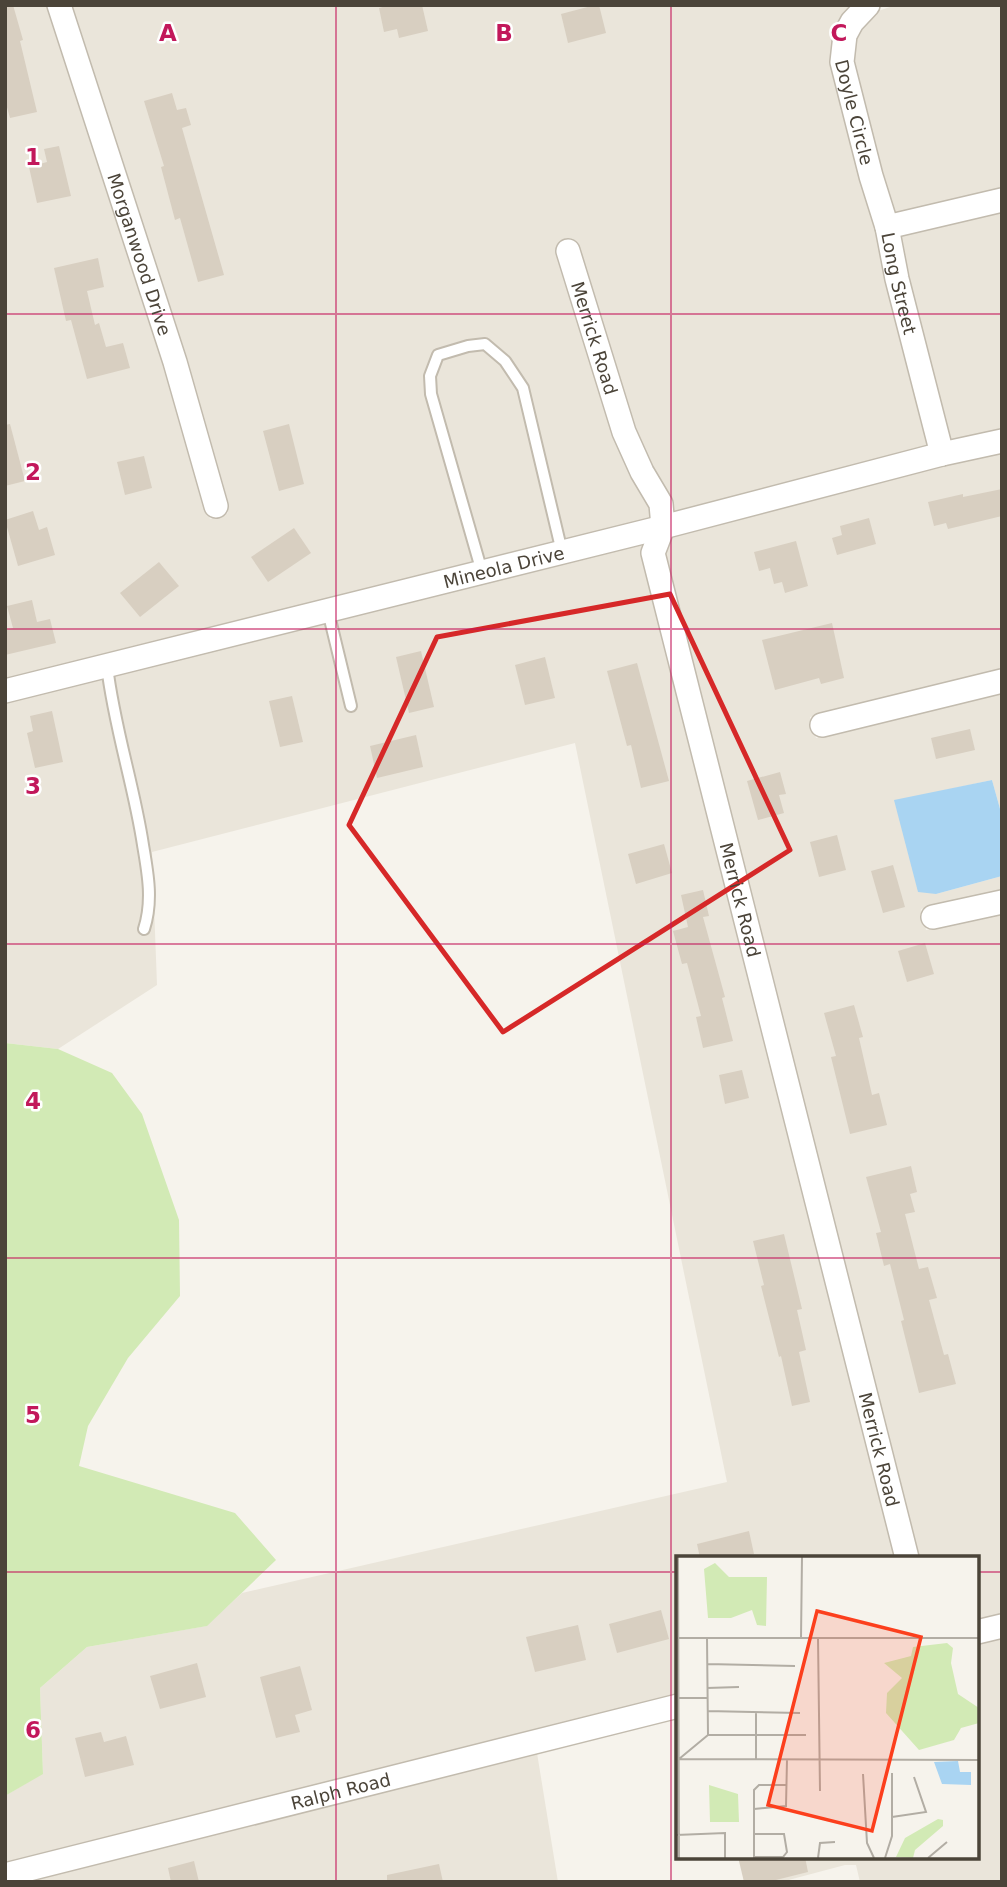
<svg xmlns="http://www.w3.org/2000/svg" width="1007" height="1887" viewBox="0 0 1007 1887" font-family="'DejaVu Sans',sans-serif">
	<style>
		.residential { fill: #eae5da }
		.green { fill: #d2eab5 }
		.water { fill: #a9d4f2 }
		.building { fill: #d8cfc1 }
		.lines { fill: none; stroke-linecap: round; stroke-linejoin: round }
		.service-casing { stroke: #c2bbae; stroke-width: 14 }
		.minor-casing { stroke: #c2bbae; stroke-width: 26 }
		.service { stroke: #fff; stroke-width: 10 }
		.minor { stroke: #fff; stroke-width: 23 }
		.marked { fill: none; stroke: #d62828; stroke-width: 5; stroke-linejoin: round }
		.grid { fill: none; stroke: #c2185b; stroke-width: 2; stroke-opacity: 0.55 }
		.labels { text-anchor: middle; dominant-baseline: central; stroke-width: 5; stroke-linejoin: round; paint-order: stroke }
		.street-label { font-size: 18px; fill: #4b4439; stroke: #fff }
		.inset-road { fill: none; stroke: #b2ada4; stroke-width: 2 }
		.view { fill: #fc3f1d; fill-opacity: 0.15; stroke: #fc3f1d; stroke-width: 3.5 }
		.inset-edge { fill: none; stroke: #4b4439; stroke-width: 3.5 }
		.grid-label { font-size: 23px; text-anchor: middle; font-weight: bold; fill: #c2185b; stroke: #fff; stroke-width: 5; stroke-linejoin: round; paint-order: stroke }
	</style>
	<rect width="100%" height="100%" fill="#f6f3ec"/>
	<g class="residential">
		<path d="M5,5h43l117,360 45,154 18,-6 -44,-154 -115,-354h783l-17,27 -3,15 1,17 74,213 -9,-41 104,-25v459l-192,47 6,21 186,-46v124l-10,-36 -97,21 41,93 66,-18v14l-81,19 5,21 76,-17v969h-142l-4,-17h-11l-64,17h-9l-6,-25h211v-299h-299v158l-141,37 21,129h-553v-86l38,-23 -3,-85 47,-41 119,-21 36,-33 485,-111 -152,-739 -423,109 5,133 -99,64 -53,-6z"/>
		<path d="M896,5h106v183l-109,26 -41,-153 2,-21 6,-11 18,-18z"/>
	</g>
	<path class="green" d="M5,1043l53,6 54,24 30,41 37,106 1,76 -52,62 -40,68 -9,40 156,47 41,47 -69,66 -120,21 -47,41 3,86 -38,22z"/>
	<path class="water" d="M992,780l10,36v60l-66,18 -18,-2 -24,-92z"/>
	<g class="building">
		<path d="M5,5h8l10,35 -3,1 17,71 -27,6 -5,-18z"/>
		<path d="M390,5h32l6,26 -29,7 -2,-9 -13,3 -5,-24z"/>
		<path d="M595,5h4l7,28 -38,10 -7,-29z"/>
		<path d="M172,93l5,17 9,-2 5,17 -9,3 42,147 -26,7 -18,-64 -5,2 -14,-53 3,-1 -20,-65z"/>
		<path d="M59,146l12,50 -34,7 -8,-36 18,-5 -3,-13z"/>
		<path d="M98,258l6,29 -17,4 8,34 4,-2 7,24 17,-4 7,25 -43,11 -16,-59 -5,1 -12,-53z"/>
		<path d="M10,424l15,57 -20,5v-61z"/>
		<path d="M289,424l15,60 -25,7 -16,-60z"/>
		<path d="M144,456l8,32 -27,7 -8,-33z"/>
		<path d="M1002,489v27l-54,13 -2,-6 -12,3 -6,-24 35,-8v3z"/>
		<path d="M33,511l6,19 8,-3 8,28 -37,11 -13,-46z"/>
		<path d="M869,518l7,26 -39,11 -5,-17 10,-3 -2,-9z"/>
		<path d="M294,528l17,25 -43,29 -17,-25z"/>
		<path d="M796,541l12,45 -23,7 -3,-11 -8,2 -4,-16 -11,3 -5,-19z"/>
		<path d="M159,562l20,24 -39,31 -20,-24z"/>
		<path d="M32,600l5,22 13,-3 6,24 -51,12v-25l8,-2 -6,-22z"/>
		<path d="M832,623l12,55 -23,6 -2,-6 -44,12 -13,-50z"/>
		<path d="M421,651l13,56 -25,6 -13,-56z"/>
		<path d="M545,657l10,41 -30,7 -10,-40z"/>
		<path d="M637,663l32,118 -28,7 -10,-43 -4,1 -20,-75z"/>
		<path d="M292,696l11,46 -23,5 -11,-46z"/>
		<path d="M52,711l11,51 -28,6 -8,-35 6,-2 -3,-15z"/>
		<path d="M970,729l5,21 -39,9 -5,-21z"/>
		<path d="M416,735l7,32 -46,11 -7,-32z"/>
		<path d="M780,772l6,22 -7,1 5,18 -26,7 -11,-39z"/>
		<path d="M837,835l9,35 -27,7 -9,-35z"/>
		<path d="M664,844l8,29 -36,11 -8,-30z"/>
		<path d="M893,865l12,42 -22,6 -12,-42z"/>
		<path d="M703,890l6,26 -6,1 22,80 -3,1 11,43 -30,7 -7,-31 5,-1 -14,-53 -5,1 -9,-33 15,-4 -7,-32z"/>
		<path d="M925,943l9,31 -27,8 -9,-31z"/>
		<path d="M854,1005l9,32 -4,1 13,57 7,-2 8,32 -37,9 -19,-77 5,-1 -12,-43z"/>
		<path d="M742,1070l7,28 -24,6 -6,-29z"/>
		<path d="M911,1166l6,26 -7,2 5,18 -10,2 14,55 9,-2 9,31 -8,2 15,55 4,-1 8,30 -37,9 -18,-72 3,-1 -14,-56 -6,2 -8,-33 5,-1 -15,-55z"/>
		<path d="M784,1234l18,75 -5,1 9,40 -7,2 11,50 -18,4 -11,-50 -2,1 -18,-71 3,-1 -11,-44z"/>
		<path d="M749,1531l5,23 -16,4h-38l-3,-14z"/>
		<path d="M661,1610l8,29 -52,14 -8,-29z"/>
		<path d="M578,1625l8,35 -51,12 -9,-35z"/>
		<path d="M197,1663l9,34 -46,12 -10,-33z"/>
		<path d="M300,1666l12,44 -17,5 5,17 -24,6 -16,-61z"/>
		<path d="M101,1732l3,10 22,-6 8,29 -49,12 -10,-39z"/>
		<path d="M738,1857h67l3,15 -40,10h-24z"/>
		<path d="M194,1861l5,21h-28l-3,-14z"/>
		<path d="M439,1864l4,18h-56v-7z"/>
	</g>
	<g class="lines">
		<g class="service-casing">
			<g id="service">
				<path d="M482,572l-51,-178 -1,-18 8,-21 30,-9 17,-2 20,17 18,27 39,164"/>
				<path d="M328,611l23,95"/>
				<path d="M107,666c7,61 27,119 36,179 5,29 10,56 1,84"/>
			</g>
		</g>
		<g class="minor-casing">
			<g id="minor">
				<path id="s1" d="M59,5l116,357 41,144"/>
				<path id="s2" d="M868,5l-16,17 -7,13 -3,27 29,114 16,51 10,52 45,175"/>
				<path d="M887,227l115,-27"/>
				<path id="s3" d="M568,251l56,181 18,40 19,32 2,23 -10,26 254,1005"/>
				<path id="s4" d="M5,691l658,-164 279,-73 60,-13"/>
				<path d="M822,725l180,-44"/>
				<path d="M933,917l69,-15"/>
				<path d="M977,1632l25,-6"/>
				<path id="s5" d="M5,1875l673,-169"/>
			</g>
		</g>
		<use href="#service" class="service"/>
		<use href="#minor" class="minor"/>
	</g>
	<path class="marked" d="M670,594l120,256 -287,182 -154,-207 88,-188z"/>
	<path class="grid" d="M336,5v1877M671,5v1877M5,314h997M5,629h997M5,944h997M5,1258h997M5,1572h673M977,1572h25"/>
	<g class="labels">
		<g class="street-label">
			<text stroke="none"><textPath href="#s2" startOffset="117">Doyle Circle</textPath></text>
			<text stroke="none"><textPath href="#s1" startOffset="262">Morganwood Drive</textPath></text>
			<text stroke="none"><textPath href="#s2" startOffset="294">Long Street</textPath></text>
			<text stroke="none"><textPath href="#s3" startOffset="91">Merrick Road</textPath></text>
			<text stroke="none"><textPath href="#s4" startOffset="514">Mineola Drive</textPath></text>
			<text stroke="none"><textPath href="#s3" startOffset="679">Merrick Road</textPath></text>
			<text stroke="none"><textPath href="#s3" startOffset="1246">Merrick Road</textPath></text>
			<text stroke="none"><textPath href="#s5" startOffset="346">Ralph Road</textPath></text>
		</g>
	</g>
	<g transform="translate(676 1556)">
		<rect width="303" height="303" fill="#f6f3ec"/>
		<path d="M39,7l14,14h38l-1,49 -9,-1 -5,-15 -21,8h-23l-4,-49zM271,87l6,5 -2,15 7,31 21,14v15l-18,5 -7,12 -35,10 -33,-37 1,-20 15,-15 -18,-15 27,-7 2,-9zM33,229l29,9 1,28h-29zM262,263l5,1v6l-28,24 -2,8 -17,-1 9,-19z" fill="#d2eab5"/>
		<path d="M282,205l2,11h11v13l-29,-1 -8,-22z" fill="#a9d4f2"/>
		<path class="inset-road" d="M2,1l1,301M1,82h302M31,82l1,97M125,82l1,-81M142,82l2,153M31,108l88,2M31,132l32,-1M3,142h28M31,155l93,2M80,156v48M32,179h98M3,203l300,1M3,203l29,-24M187,218l4,69 7,15M78,253l32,-3 1,-46M216,261l34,-5 -12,-35M0,279l49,-2v25M78,301h29l4,-5 -3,-18h-30M78,302v-68l5,-5h28M142,302l2,-15 15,-1M209,302l7,-22v-63M252,302l19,-16"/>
		<path class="view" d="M141,55l104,26 -49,194 -104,-26z"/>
		<rect width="303" height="303" class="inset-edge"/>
	</g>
	<g class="grid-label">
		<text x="168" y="41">A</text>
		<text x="504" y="41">B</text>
		<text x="839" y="41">C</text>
		<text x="33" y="165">1</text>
		<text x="33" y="480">2</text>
		<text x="33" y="794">3</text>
		<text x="33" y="1109">4</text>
		<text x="33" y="1423">5</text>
		<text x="33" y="1738">6</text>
	</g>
	<rect width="1007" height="1887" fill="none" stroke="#4b4439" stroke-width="14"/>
</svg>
